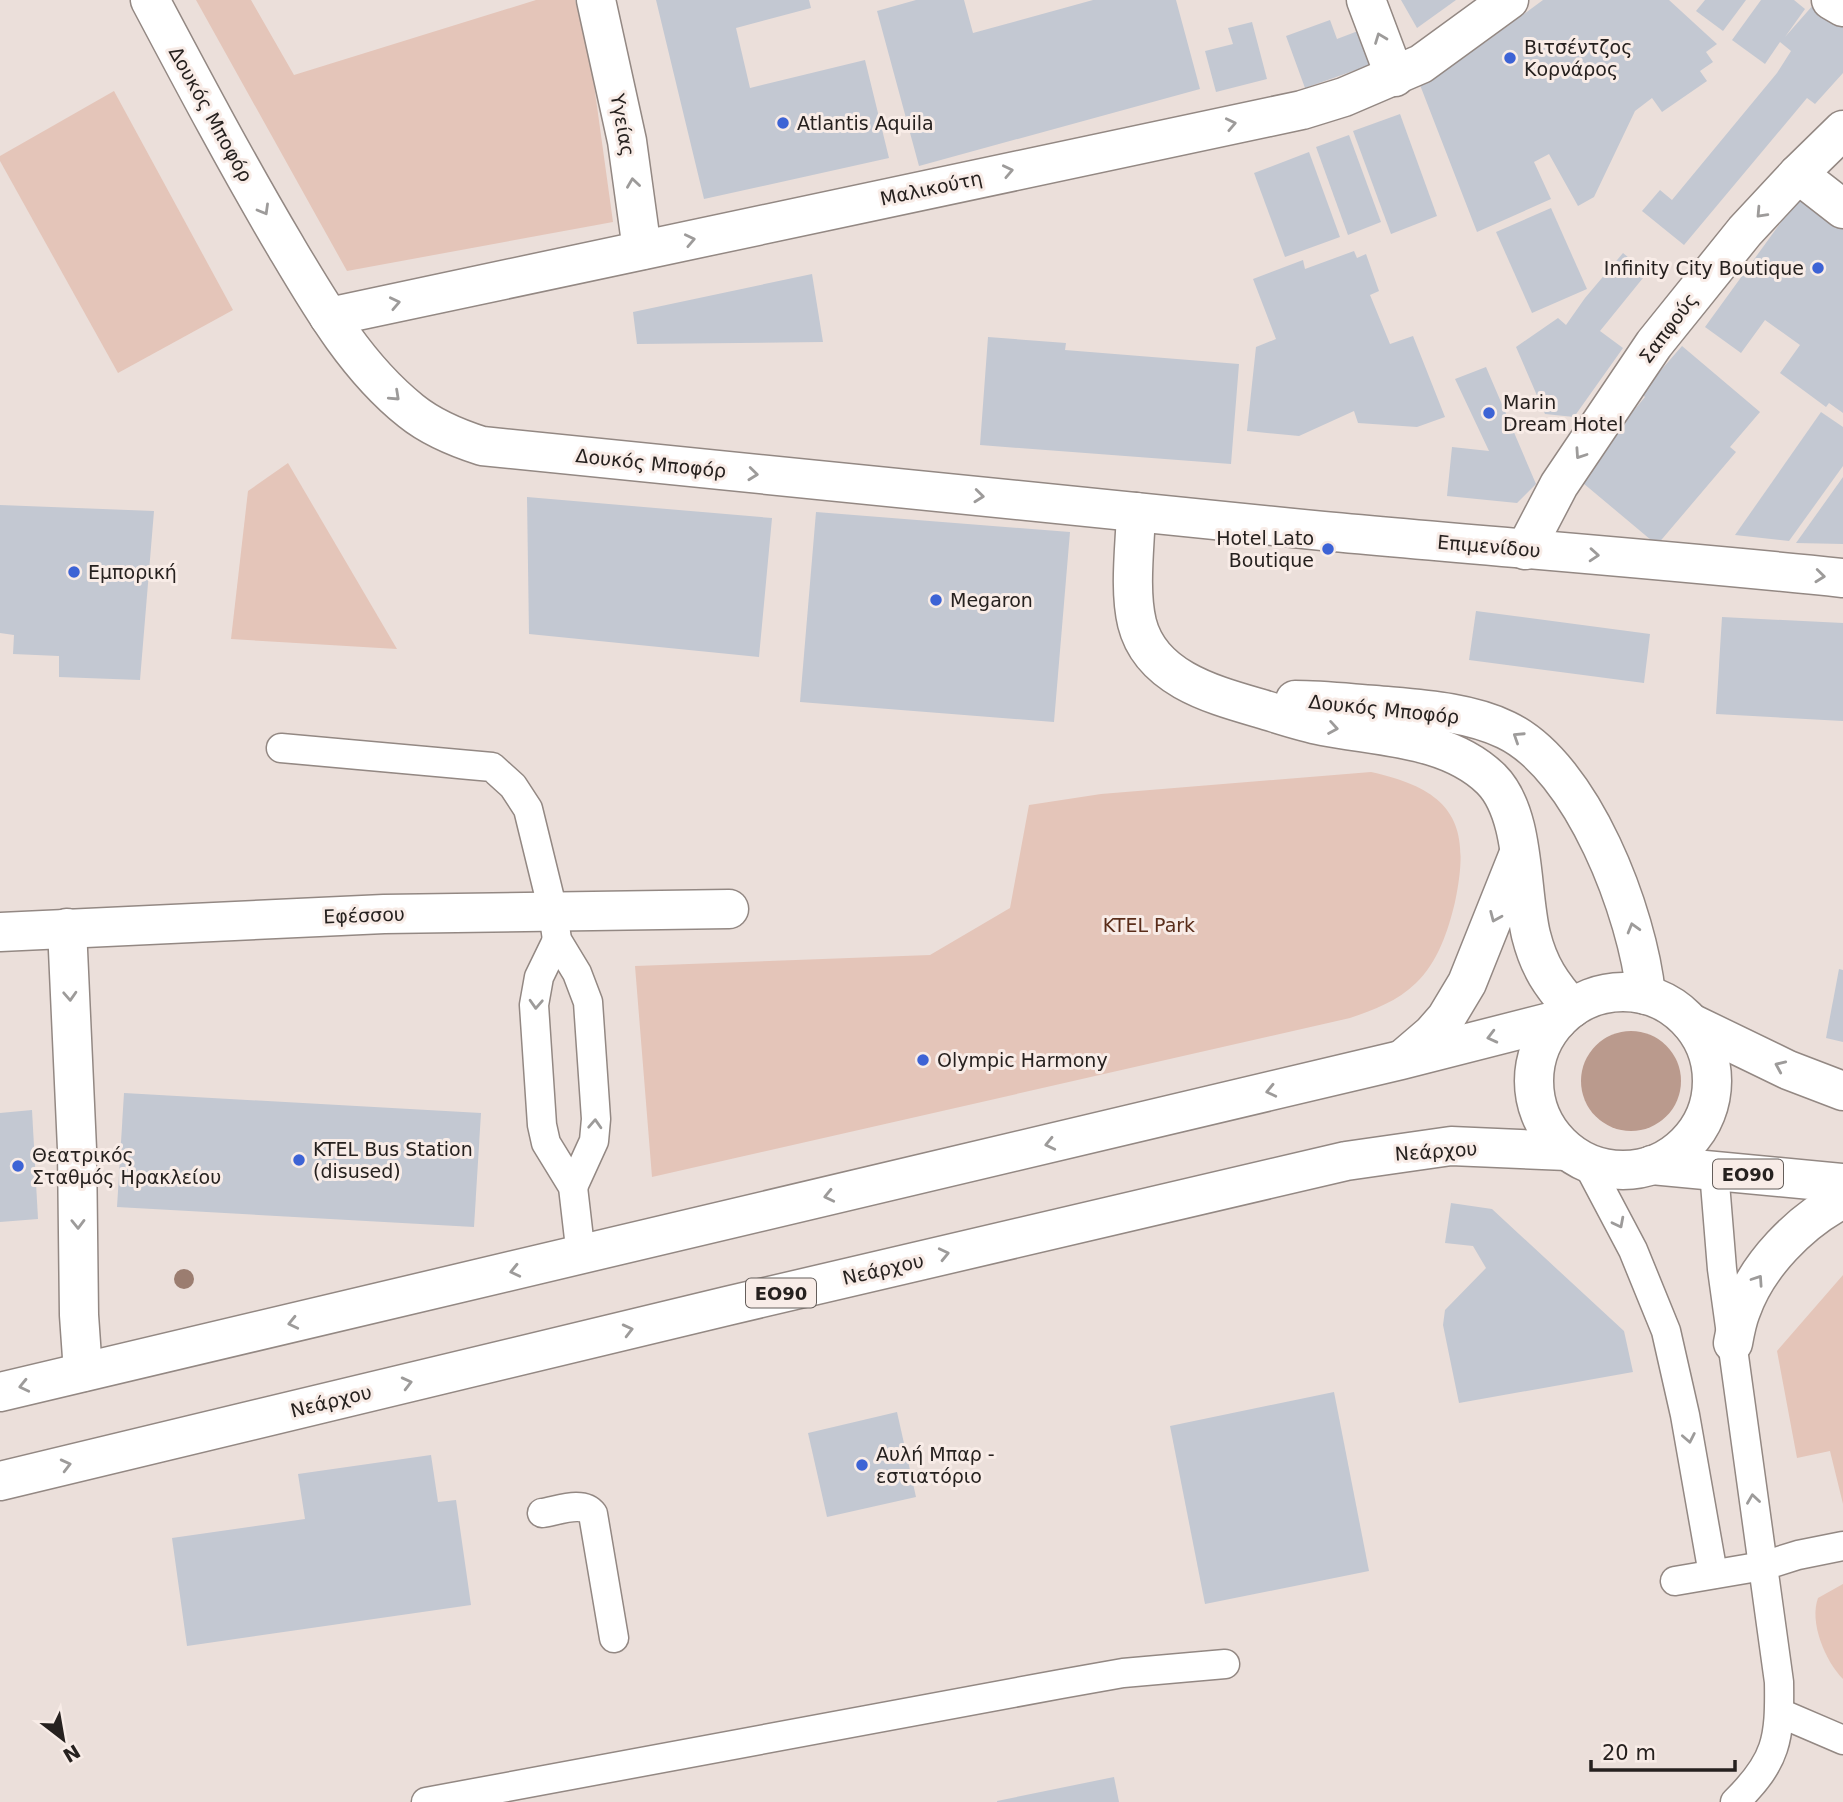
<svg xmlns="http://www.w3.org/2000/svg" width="1843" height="1802" viewBox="0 0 1843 1802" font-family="'DejaVu Sans',sans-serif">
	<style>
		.green { fill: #e4c5b9 }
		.water { fill: #ba9a8d }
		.building { fill: #c3c8d2 }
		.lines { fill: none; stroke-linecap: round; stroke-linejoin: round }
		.lane-casing { stroke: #938883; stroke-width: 31 }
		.street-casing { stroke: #938883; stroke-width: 41 }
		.primary-casing { stroke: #938883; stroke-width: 41 }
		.lane { stroke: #fff; stroke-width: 28 }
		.street { stroke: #fff; stroke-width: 38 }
		.primary { stroke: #fff; stroke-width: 38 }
		.tree { fill: #9b7d70 }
		.oneway { stroke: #9d9b9a }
		.poi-dot { fill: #3d63d5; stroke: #f8ece7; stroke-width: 2.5 }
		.labels { text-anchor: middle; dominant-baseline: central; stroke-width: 6; stroke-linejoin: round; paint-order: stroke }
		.shield { fill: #f8ece7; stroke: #655e5b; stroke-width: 2 }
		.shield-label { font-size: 18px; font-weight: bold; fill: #26211f }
		.poi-label { font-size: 19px; fill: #26211f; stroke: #f8ece7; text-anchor: start }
		.street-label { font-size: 19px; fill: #26211f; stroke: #f8ece7 }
		.park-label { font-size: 19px; fill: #5a2d1a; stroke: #f8ece7 }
	</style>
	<rect width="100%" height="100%" fill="#ebdfda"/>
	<g class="green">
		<path d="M196,0h55l43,75 242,-75h39l16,63 22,159 -266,49z"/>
		<path d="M114,91l119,219 -115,63 -118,-212v-5z"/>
		<path d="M288,463l109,186 -166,-10 17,-148z"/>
		<path d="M1371,772c81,18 101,50 84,130 -7,29 -17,60 -39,81 -18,18 -43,27 -66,35l-698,159 -17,-211 295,-11 80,-47 19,-103 72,-11z"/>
		<path d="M1843,1275v229l-13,-53 -33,7 -20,-107z"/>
		<path d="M1843,1584v95c-18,-18 -34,-57 -25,-81z"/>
	</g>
	<circle class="water" cx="1631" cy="1081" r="50"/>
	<g class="building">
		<path d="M656,0h153l2,8 -75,20 14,60 115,-28 24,98 -185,41z"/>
		<path d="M916,0h48l9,33 120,-33h83l24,89 -281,77 -42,-155z"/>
		<path d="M1401,0h55l-39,28z"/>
		<path d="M1543,0h126l48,44 -11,8 7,10 -13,9 7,10 -45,31 -10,-14 -17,13 -41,86 -16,9 -29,-52 -15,8 17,37 -74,33 -57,-147 67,-44z"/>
		<path d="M1705,0h41l-23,31 -27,-20z"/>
		<path d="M1761,0h33l11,9 -20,28 29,-33 29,19v50l-28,31 -8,-6 -123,147 -42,-34 18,-21 12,10 105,-127 14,-22 -11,-9 -15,22 -33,-24z"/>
		<path d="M1330,20l7,19 21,-8 12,34 -65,23 -19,-52z"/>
		<path d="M1252,22l15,57 -51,13 -11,-41 28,-7 -5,-16z"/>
		<path d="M1400,114l37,102 -46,18 -38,-103z"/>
		<path d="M1349,135l32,87 -33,13 -32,-88z"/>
		<path d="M1309,152l31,85 -55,20 -31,-84z"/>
		<path d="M1800,196l43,31v186l-14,-10 -3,4 -46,-34 20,-28 -35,-25 -24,33 -36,-26z"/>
		<path d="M1551,208l36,81 -55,24 -36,-81z"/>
		<path d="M1354,251l3,7 9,-4 13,37 -9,4 20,49 23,-8 32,81 -28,10 -59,-4 -4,-12 -55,25 -52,-5 9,-84 20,-8 -23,-60 50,-19 2,9z"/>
		<path d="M1623,253l24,20 -47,58 23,17 -49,69 -29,-3 -29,-67 42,-29 8,7 19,-27z"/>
		<path d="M812,274l11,68 -186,2 -4,-32z"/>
		<path d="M988,337l78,6 -1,7 174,14 -8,100 -251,-19z"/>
		<path d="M1682,346l78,66 -30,35 6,5 -79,93 -80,-67 68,-81 -4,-4z"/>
		<path d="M1486,367l50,117 -19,19 -70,-7 5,-49 37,4 -34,-72z"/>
		<path d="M1821,412l22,15v39l-54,75 -54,-6z"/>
		<path d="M1843,477v67l-47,-1z"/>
		<path d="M527,497l245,21 -13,139 -230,-23z"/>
		<path d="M0,505l154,6 -14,169 -81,-3v-21l-46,-2 1,-19 -14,-2z"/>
		<path d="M816,512l254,20 -16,190 -254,-20z"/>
		<path d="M1476,611l174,23 -6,49 -175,-23z"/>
		<path d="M1722,617l121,6v98l-127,-7z"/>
		<path d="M1839,969l4,1v72l-17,-4z"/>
		<path d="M124,1093l357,20 -7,114 -357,-20z"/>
		<path d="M32,1110l6,109 -38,3v-109z"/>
		<path d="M1451,1203l41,6 132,122 9,41 -174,31 -16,-78 2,-15 41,-42 -13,-22 -28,-3z"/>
		<path d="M1334,1392l35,179 -164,33 -35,-178z"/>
		<path d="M897,1412l19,85 -89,20 -19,-84z"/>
		<path d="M431,1455l7,47 18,-2 15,105 -284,41 -15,-108 133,-19 -7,-45z"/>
		<path d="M1114,1777l5,25h-122v-1z"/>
	</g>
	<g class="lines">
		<g class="lane-casing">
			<g id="lane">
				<path d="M281,748l211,19 21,19 15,23 25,102 4,29 20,33 11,29 8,117 -2,22 -21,46"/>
				<path d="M557,940l-18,37 -5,28 8,120 4,18 27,44 8,69"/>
				<path d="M1587,1163l46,87 33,81 19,84 28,159"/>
				<path d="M1714,1171l8,98 57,413c1,57 -2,79 -44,120"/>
				<path d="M542,1513c15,-2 41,-13 51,1l21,124"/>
				<path d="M1675,1581l88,-15 35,-11 45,-9"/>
				<path d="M1780,1713l63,27"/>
				<path d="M426,1802l635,-118 62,-11 102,-9"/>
			</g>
		</g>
		<g class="street-casing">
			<g id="street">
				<path d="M150,0c44,83 88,166 136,247 35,59 71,121 125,164 21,17 46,27 71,35 281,29 561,58 841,85 173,16 347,29 520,47"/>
				<path d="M596,0l31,141 15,109"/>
				<path d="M1366,0l29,77"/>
				<path d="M1831,0l12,7"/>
				<path d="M1798,174l45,35"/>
				<path d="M329,317l973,-207 42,-13 77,-33 88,-64"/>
				<path d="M1136,512c-1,34 -7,78 1,111 14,56 77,72 125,86 20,6 40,13 61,17 56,11 125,11 168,53 35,35 29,110 40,156 8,32 20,49 41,73"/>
				<path d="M1525,550l34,-65 95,-141 91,-113 53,-57 45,-44"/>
				<path d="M1295,700c26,0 53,3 80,5 42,4 92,6 131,25 77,37 132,184 140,265"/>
				<path d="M67,928l10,221 2,166 4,57"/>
				<path d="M0,932l384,-18 345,-5"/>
			</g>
		</g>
		<g class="primary-casing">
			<g id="primary">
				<circle cx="1623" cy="1081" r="89"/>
				<path d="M1691,1023l97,47 55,21"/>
				<path d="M1404,1058l28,-24 14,-16 21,-35 52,-130"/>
				<path d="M1652,1165l191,18"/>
				<path d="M1733,1343c2,-11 4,-22 8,-32 16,-46 59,-90 102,-112"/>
				<path d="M0,1392l1401,-332 157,-40"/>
				<path d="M0,1481l727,-175 619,-145 105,-15 116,5"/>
			</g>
		</g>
		<use href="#lane" class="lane"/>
		<use href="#street" class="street"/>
		<use href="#primary" class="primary"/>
	</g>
	<circle class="tree" cx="184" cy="1279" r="10"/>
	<defs><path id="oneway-chevron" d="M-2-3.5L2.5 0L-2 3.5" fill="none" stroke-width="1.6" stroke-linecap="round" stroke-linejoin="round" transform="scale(1.75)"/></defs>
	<g class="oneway">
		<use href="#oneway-chevron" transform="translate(1380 38) rotate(-111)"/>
		<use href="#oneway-chevron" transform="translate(1231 124) rotate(-12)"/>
		<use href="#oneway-chevron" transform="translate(1008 171) rotate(-12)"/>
		<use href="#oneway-chevron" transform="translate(633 183) rotate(-98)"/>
		<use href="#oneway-chevron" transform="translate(264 210) rotate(60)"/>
		<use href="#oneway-chevron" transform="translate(1761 213) rotate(133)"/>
		<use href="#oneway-chevron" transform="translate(690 240) rotate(-12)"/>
		<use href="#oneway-chevron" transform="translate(395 303) rotate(-12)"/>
		<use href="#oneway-chevron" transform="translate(395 396) rotate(43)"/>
		<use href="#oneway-chevron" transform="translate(1580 454) rotate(124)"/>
		<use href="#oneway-chevron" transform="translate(753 474) rotate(6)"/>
		<use href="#oneway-chevron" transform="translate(979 496) rotate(6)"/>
		<use href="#oneway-chevron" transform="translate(1594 555) rotate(4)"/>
		<use href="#oneway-chevron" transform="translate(1820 576) rotate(6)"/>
		<use href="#oneway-chevron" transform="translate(1333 728) rotate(10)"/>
		<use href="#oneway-chevron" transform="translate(1518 737) rotate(-147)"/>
		<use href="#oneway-chevron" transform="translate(1495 917) rotate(113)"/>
		<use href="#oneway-chevron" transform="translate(1633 928) rotate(-106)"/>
		<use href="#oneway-chevron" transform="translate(70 996) rotate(87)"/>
		<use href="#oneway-chevron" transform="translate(536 1004) rotate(93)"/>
		<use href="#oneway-chevron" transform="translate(1492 1037) rotate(166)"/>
		<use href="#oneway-chevron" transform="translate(1780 1066) rotate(-156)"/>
		<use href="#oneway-chevron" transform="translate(1271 1091) rotate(167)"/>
		<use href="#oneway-chevron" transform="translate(595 1124) rotate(-87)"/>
		<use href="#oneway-chevron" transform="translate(1050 1144) rotate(167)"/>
		<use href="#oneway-chevron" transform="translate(829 1196) rotate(167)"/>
		<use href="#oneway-chevron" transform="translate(1619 1223) rotate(63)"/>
		<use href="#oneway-chevron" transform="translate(78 1224) rotate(89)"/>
		<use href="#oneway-chevron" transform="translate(944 1254) rotate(-13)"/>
		<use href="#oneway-chevron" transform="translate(515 1271) rotate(167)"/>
		<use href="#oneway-chevron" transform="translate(1758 1280) rotate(-56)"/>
		<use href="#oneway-chevron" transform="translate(293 1323) rotate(167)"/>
		<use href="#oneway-chevron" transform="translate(628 1330) rotate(-14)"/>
		<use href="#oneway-chevron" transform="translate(407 1383) rotate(-14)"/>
		<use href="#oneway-chevron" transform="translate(24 1386) rotate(167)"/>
		<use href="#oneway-chevron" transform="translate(1689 1438) rotate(79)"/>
		<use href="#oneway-chevron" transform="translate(66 1465) rotate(-14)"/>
		<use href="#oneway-chevron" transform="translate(1753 1499) rotate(-98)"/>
	</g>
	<g class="poi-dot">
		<circle cx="1510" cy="58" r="7"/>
		<circle cx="783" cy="123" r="7"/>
		<circle cx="1818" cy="268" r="7"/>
		<circle cx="1489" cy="413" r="7"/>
		<circle cx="1328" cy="549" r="7"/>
		<circle cx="74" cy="572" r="7"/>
		<circle cx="936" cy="600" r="7"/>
		<circle cx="923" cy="1060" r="7"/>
		<circle cx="299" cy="1160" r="7"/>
		<circle cx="18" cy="1166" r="7"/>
		<circle cx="862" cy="1465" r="7"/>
	</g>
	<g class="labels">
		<g class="shield">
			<rect x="1713" y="1159.5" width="70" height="29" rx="5"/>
			<rect x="746" y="1278.5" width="70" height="29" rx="5"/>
		</g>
		<g class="shield-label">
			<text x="1748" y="1174">ΕΟ90</text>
			<text x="781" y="1293">ΕΟ90</text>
		</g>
		<g class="poi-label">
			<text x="1524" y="47">Βιτσέντζος<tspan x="1524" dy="22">Κορνάρος</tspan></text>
			<text x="797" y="123">Atlantis Aquila</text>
			<text x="1804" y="268" text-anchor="end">Infinity City Boutique</text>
			<text x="1503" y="402">Marin<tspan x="1503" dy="22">Dream Hotel</tspan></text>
			<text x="1314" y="538" text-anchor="end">Hotel Lato<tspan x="1314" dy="22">Boutique</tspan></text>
			<text x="88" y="572">Εμπορική</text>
			<text x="950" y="600">Megaron</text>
			<text x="937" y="1060">Olympic Harmony</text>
			<text x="313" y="1149">KTEL Bus Station<tspan x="313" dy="22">(disused)</tspan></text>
			<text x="32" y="1155">Θεατρικός<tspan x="32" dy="22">Σταθμός Ηρακλείου</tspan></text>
			<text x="876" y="1454">Αυλή Μπαρ -<tspan x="876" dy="22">εστιατόριο</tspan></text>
		</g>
		<g class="street-label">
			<text transform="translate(211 114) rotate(61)">Δουκός Μποφόρ</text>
			<text transform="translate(623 125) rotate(80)">Υγείας</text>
			<text transform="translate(931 188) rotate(-12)">Μαλικούτη</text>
			<text transform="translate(1668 328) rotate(-53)">Σαπφούς</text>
			<text transform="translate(651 463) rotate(6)">Δουκός Μποφόρ</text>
			<text transform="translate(1489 546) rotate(5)">Επιμενίδου</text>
			<text transform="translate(1384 709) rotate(6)">Δουκός Μποφόρ</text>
			<text transform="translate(364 915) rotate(-2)">Εφέσσου</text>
			<text transform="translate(1436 1151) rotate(-4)">Νεάρχου</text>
			<text transform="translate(883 1269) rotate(-13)">Νεάρχου</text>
			<text transform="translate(331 1401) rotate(-14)">Νεάρχου</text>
		</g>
		<g class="park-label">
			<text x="1149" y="925">KTEL Park</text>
		</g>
	</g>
	<g transform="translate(63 1739) rotate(149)" stroke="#f8ece7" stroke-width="5" paint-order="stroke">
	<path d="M0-5L12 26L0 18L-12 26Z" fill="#26211f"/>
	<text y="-10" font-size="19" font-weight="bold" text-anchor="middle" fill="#26211f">N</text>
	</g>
	<path d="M1591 1760v10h144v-10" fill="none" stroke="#26211f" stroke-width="3.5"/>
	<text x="1602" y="1760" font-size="21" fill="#26211f" stroke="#f8ece7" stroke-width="5" paint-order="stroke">20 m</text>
</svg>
